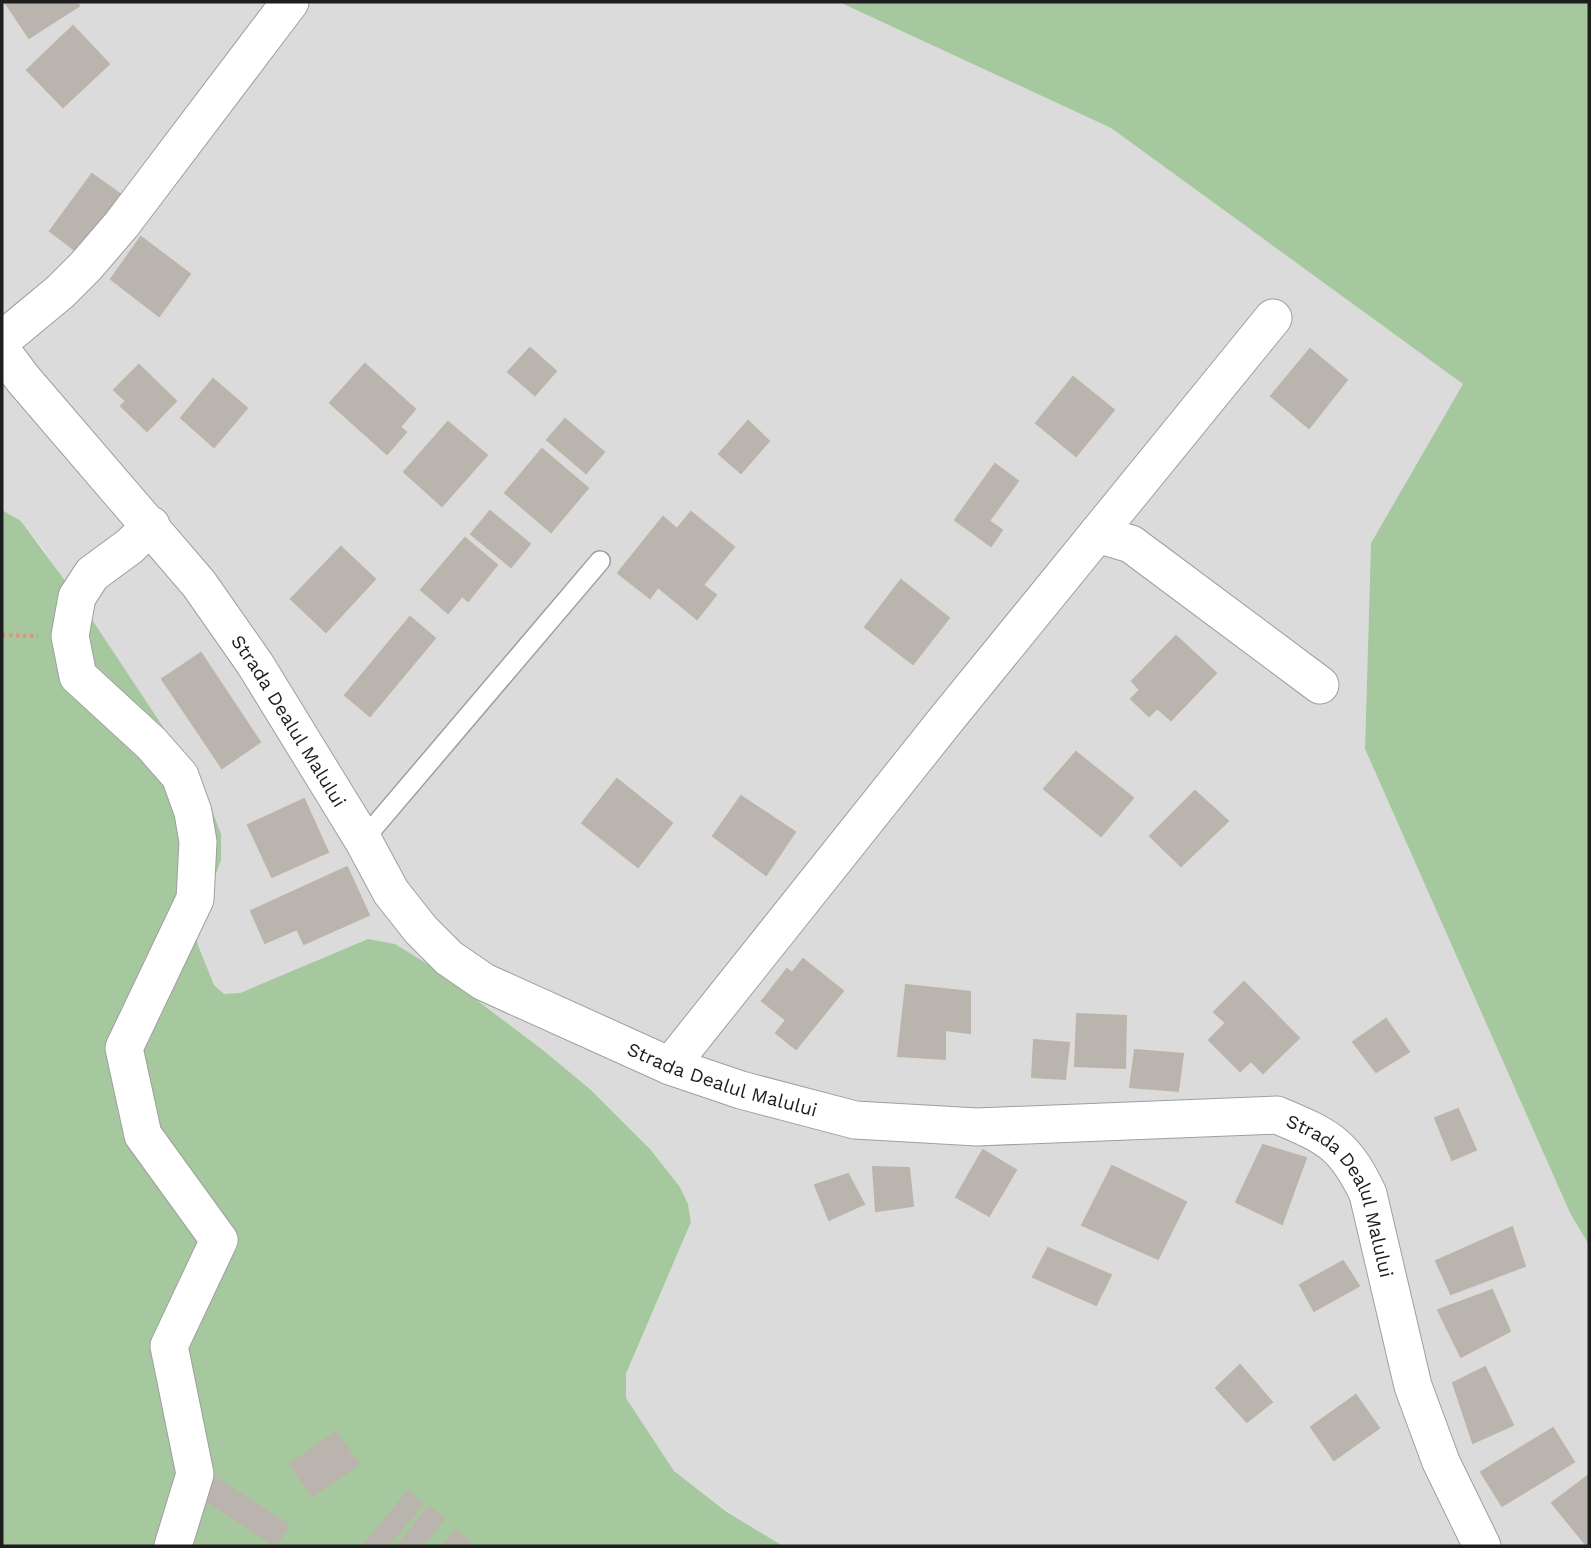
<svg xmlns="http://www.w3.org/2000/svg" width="1591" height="1548" viewBox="0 0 1591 1548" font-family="'Work Sans',sans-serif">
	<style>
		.residential { fill: #dcdbdb }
		.forest { fill: #a6c89f }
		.building { fill: #bab4ae; stroke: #bdb4a9; stroke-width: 2 }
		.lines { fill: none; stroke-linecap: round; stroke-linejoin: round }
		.service-casing { stroke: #9f9f9f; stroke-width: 22 }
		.minor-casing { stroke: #9f9f9f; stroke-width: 39 }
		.path { stroke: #e8927b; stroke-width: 4.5; stroke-dasharray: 3.5 3.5; stroke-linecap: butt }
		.service { stroke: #fff; stroke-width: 19 }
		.minor { stroke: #fff; stroke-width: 37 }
		.labels { text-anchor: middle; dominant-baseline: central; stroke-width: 7; stroke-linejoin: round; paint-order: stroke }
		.street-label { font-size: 19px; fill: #1e1e1e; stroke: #fff }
	</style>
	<rect width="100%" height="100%" fill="#edebe5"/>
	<path class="residential" d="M2,2h837l272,126 353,256 -93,159 -6,206 205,464 19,32v301h-806l-55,-34 -54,-41 -48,-73v-23l65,-153 -3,-18 -8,-17 -30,-38 -59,-59 -223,-151 -128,54 -16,2 -10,-10 -16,-40 -17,-191 -138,-205 -22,-28 -19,-11z"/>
	<g class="forest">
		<path d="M839,2h750v1243l-19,-32 -205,-464 6,-206 92,-159 -352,-256z"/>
		<path d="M2,510l19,11 56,76 104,157 32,59 8,21v26l-26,69 3,16 16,40 10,9 16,-1 128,-54 27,5 39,24 110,83 47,39 59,59 30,38 8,17 3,18 -65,152v24l48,73 53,41 56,34h-781z"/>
	</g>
	<g class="building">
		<path d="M5,2h72l2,4 -50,32z"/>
		<path d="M73,26l36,38 -46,43 -36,-37z"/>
		<path d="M92,174l35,25 -43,58 -34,-26z"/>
		<path d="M141,237l49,37 -31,42 -48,-37z"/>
		<path d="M530,348l26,23 -21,24 -27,-23z"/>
		<path d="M1310,349l37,31 -38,48 -38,-32z"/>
		<path d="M365,364l50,45 -15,18 6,5 -19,22 -57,-51z"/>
		<path d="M139,365l37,36 -29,30 -26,-25 5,-5 -12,-11z"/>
		<path d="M1073,377l41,33 -38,46 -40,-33z"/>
		<path d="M213,379l34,29 -33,39 -33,-29z"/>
		<path d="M565,419l39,33 -18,21 -39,-33z"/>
		<path d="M748,421l21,20 -28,32 -22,-19z"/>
		<path d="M448,422l39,33 -45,51 -38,-34z"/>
		<path d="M542,449l46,39 -37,44 -46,-39z"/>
		<path d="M995,464l23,17 -29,40 13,9 -11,16 -36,-26z"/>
		<path d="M490,511l40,33 -19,23 -40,-33z"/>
		<path d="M691,512l43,35 -31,38 13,10 -19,24 -39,-32 -8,11 -32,-25 45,-56 14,12z"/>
		<path d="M465,538l32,27 -29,36 -6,-5 -14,17 -27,-23z"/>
		<path d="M341,547l34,32 -49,53 -35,-33z"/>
		<path d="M901,580l48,38 -36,46 -48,-37z"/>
		<path d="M410,617l25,21 -65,78 -25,-21z"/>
		<path d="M1176,636l40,37 -45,47 -14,-12 -8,8 -18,-17 9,-9 -8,-9z"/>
		<path d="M201,653l59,89 -38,26 -60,-89z"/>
		<path d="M1076,752l57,46 -32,38 -57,-47z"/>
		<path d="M617,779l55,44 -34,44 -56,-44z"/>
		<path d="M1195,791l33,30 -47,45 -31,-30z"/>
		<path d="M741,796l54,36 -29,43 -53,-39z"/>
		<path d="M304,799l24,53 -56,25 -24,-52z"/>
		<path d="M347,867l22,48 -65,29 -7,-15 -32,14 -14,-32z"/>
		<path d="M803,959l40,32 -47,58 -20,-16 10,-13 -24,-19 25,-32 5,4z"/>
		<path d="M1244,982l55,56 -36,35 -12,-12 -11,10 -31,-31 17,-17 -12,-11z"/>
		<path d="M906,985l64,7v41l-25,-3v29l-47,-3z"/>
		<path d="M1077,1014l49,2 -1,52 -50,-2z"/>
		<path d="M1386,1019l23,33 -33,20 -23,-30z"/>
		<path d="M1034,1040l35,3 -4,36 -33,-2z"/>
		<path d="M1135,1050l48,4 -5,37 -48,-4z"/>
		<path d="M1458,1109l18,41 -24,10 -17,-42z"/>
		<path d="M1263,1145l43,13 -24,66 -46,-22z"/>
		<path d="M983,1150l33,20 -27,46 -33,-19z"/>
		<path d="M1112,1166l74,36 -28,57 -76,-34z"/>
		<path d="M873,1167l36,1 4,38 -37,5z"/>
		<path d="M848,1174l16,30 -35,16 -14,-35z"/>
		<path d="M1512,1227l13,39 -74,28 -15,-33z"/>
		<path d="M1048,1248l63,27 -15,30 -63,-28z"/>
		<path d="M1343,1261l16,25 -45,25 -14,-26z"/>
		<path d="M1492,1290l18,41 -49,26 -23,-47z"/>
		<path d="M1240,1365l32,37 -25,20 -31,-34z"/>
		<path d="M1485,1367l28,58 -40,18 -20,-60z"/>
		<path d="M1356,1395l23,33 -45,32 -23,-33z"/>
		<path d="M1553,1428l21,34 -72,44 -21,-34z"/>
		<path d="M336,1432l23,32 -47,32 -22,-32z"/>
		<path d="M1589,1475v71h-2l-35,-43z"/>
		<path d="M216,1478l73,47 -13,21 -73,-47z"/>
		<path d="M408,1491l15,13 -35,42h-25z"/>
		<path d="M429,1507l15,12 -22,27h-25z"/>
		<path d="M456,1530l15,13 -3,3h-25z"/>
	</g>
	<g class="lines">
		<g class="service-casing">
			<path id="service" d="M363,840l237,-279"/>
		</g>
		<g class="minor-casing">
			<g id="minor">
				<path d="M2,340l58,-48 26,-26 36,-42 168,-222"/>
				<path id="s1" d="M2,351l21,28 176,205 56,80 108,176 28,52 30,38 28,28 35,24 186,84 71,24 114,30 122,7 300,-12c50,21 67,28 91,79l45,192 28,76 41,84"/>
				<path d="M151,525l-21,21 -38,28 -15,23 -7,39 8,40 73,67 29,33 13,36 5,30 -3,57 -71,149 19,87 76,105 -50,106 26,128 -22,72"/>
				<path d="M1097,534l34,10 189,141"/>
				<path d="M670,1066l279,-350 324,-398"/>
			</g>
		</g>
		<path class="path" d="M2,635l36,1"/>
		<use href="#service" class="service"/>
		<use href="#minor" class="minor"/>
	</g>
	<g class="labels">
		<g class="street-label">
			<text stroke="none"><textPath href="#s1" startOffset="469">Strada Dealul Malului</textPath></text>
			<text stroke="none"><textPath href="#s1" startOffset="1057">Strada Dealul Malului</textPath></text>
			<text stroke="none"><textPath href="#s1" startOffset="1729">Strada Dealul Malului</textPath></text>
		</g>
	</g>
	<rect width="1591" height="1548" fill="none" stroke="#1e1e1e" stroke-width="7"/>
</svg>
